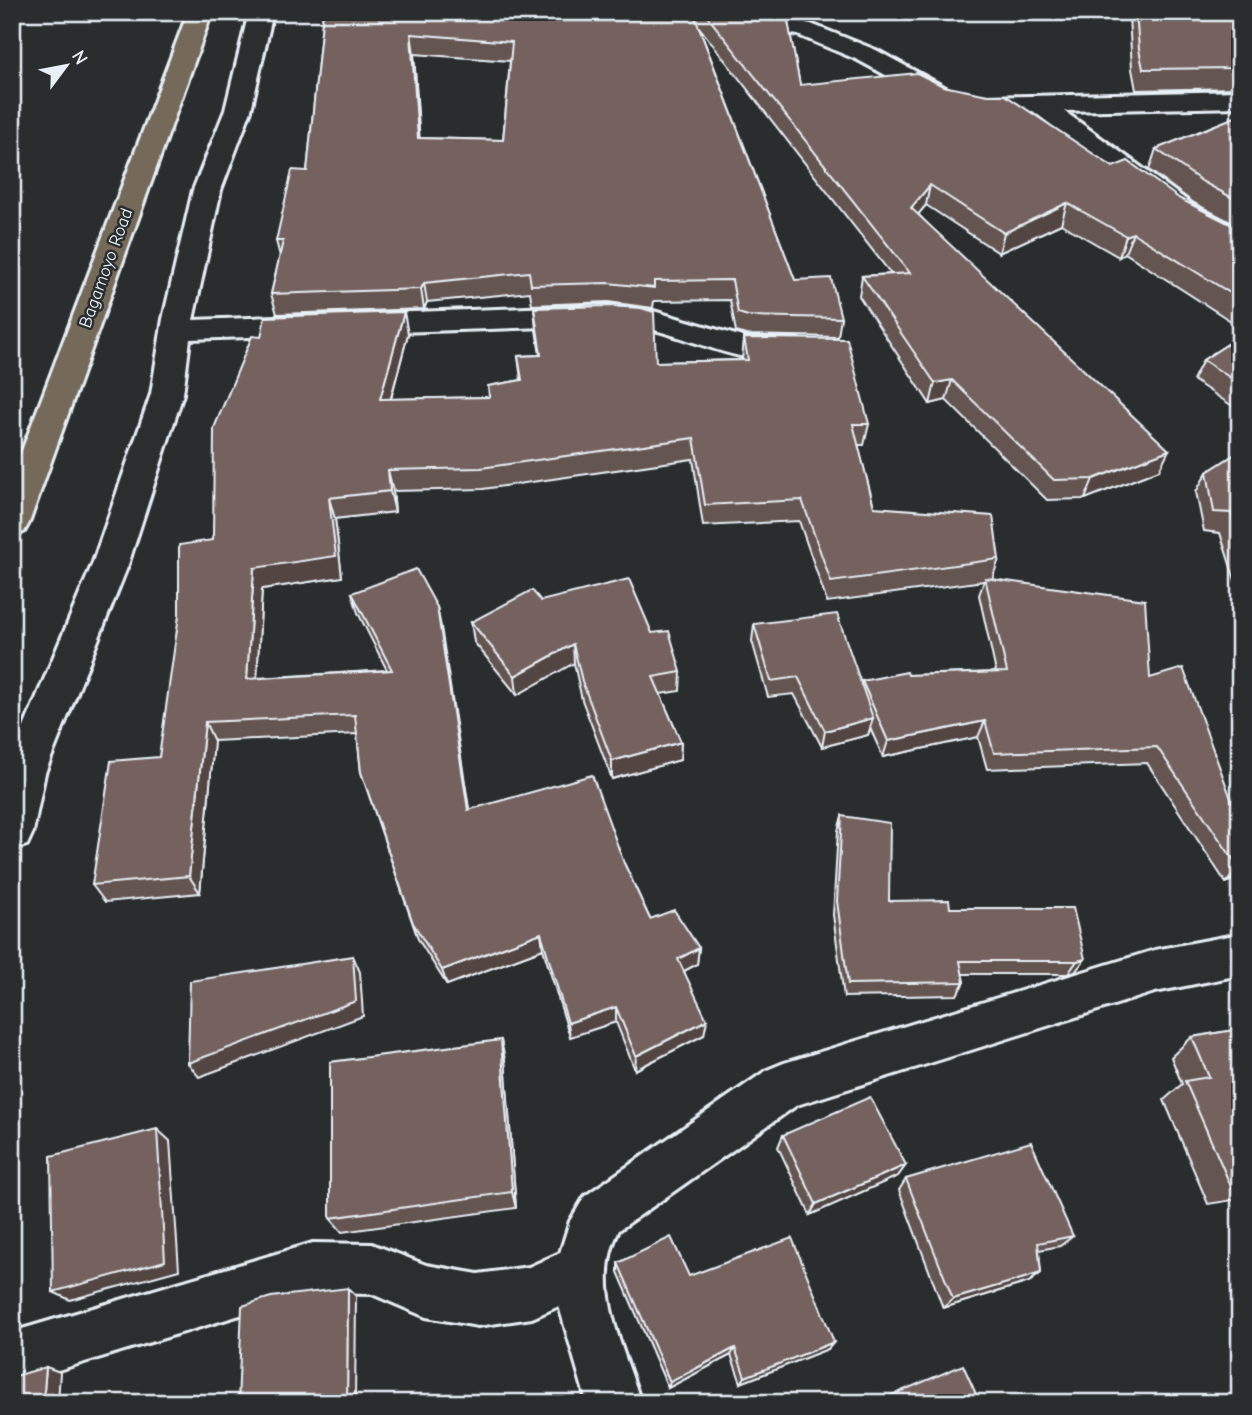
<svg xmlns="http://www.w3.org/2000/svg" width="1252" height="1415" viewBox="0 0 1252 1415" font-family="'Comic Neue',sans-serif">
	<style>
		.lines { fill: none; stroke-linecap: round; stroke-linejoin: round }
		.minor-casing { stroke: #e8f1f8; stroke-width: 6 }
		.trunk-casing { stroke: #e8f1f8; stroke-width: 6 }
		.minor { fill: #2a2d2e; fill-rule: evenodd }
		.trunk { fill: #746a5a; fill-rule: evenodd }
		.wall { fill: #655451; stroke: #e8f1f8; stroke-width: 2; fill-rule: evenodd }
		.shaded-wall { fill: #524542; stroke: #e8f1f8; stroke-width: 2 }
		.building { fill: #75625e; stroke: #e8f1f8; stroke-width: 2; fill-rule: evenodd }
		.labels { text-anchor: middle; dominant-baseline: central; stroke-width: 5; stroke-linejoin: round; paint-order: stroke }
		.far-street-label { font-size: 18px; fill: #e8f1f8; stroke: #2a2d2e }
	</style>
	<rect width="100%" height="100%" fill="#2a2d2e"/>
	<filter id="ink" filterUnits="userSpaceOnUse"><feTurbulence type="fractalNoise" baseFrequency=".0143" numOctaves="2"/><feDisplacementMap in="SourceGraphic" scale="14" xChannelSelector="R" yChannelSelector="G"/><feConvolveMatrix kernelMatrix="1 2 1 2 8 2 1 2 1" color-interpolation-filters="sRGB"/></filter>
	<g filter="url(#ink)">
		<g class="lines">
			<g class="minor-casing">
				<g id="minor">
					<path d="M249,12h24l-22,98 -30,80 -28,130 415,-15 35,3 103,30 48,1 11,3 4,7 -4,7c-57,16 -110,-19 -164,-29 -11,-1 -22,-2 -33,-2l-418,14 -7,55 -55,171 -83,208 -12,59 -6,13 -15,5v-94l80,-191 59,-171 12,-75 30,-129 32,-80z"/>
					<path d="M686,12h57l68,12 65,26 79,43 29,4 256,-6v16l-176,4 129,94 47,25v19l-10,-2 -57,-30 -140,-106 -49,2 -45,-9 -81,-44 -60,-25 -100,-16 -8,-2z"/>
					<path d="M1240,934v41l-85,17 -358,113 -178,125c-29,56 5,118 22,173h-54l-28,-97 -27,12 -54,8 -52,-9 -54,-23 -59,-1 -301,91v-52l301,-89 59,1 54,21 52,9 51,-7 31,-14 10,-32 15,-25 182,-126 17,-7 371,-113z"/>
				</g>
			</g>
			<g class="trunk-casing">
				<path id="trunk" d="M188,12h24l-183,511 -5,9 -12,4v-59z"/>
			</g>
			<use href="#minor" class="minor"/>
			<use href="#trunk" class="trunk"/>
		</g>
		<g class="wall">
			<path d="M323,12l371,3v-3h393l-291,7 -9,-2 13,68 143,1 237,113 60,30v95l-3,1 -112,-72 -6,4 -58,-33 -62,29 -73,-48 -8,9 241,256 -74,29 -38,1 -101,-100 -16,4 -71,-108 3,-20 29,-2 -192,-247 96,253 46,38 -3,19 -92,-2 -10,-3 -6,-32 -76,1 -1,7 -45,-6 -76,3 -2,-13 -103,10 -3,7 -147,5 -6,-20 9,-38 -4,-15 31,-70zM414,54l96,7 -7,79 -84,-2z"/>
			<path d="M1130,12h110v76l-104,2 -4,-21 -3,-53z"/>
			<path d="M1240,115v112l-46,-24 -45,-33 7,-21z"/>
			<path d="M534,308l122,54 86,-2 2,-22 125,86 -5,21h-6l16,62 125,52 -7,20 158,99 82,123 8,75 -14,7 -79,-120 -160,6 -9,-32 -95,20 -13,-29 -2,7 -46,12 -28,-53 -26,3 -16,-56 2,-17 107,60 1,-3 46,-6 88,-3 -17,-77 5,-14 -157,21 -28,-81 -96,5 -10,-67 -210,30 -90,2 2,21 -60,7 7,58 -80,12 -5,89 130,-8 -29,-57 -6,-20 85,14 32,203 155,53 26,56 49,29 -2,16 -13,7 20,64 -69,35 -19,-48 -46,15 -27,-88 -96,36 -29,-46 -57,-167 -4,-38 -143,7 -14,152 -95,9 -13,-17 67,-128 102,-420 147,-3 -17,65 98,-2 -1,-11 33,-6 -3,-24 22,-1 -4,-25z"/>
			<path d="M1240,336v75l-47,-31 10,-20z"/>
			<path d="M1240,451v145l-20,-63 -16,-2 -8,-39 11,-20z"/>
			<path d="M541,601l111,32 29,39 -1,19 -20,3 21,48 -1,18 -68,19 -30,-79 -8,-37 -57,32 -43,-53 -3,-20z"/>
			<path d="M842,816l47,85 61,7 135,51 -10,13 -7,2h-106l2,8 -7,13 -113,2 -11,-82 5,-84z"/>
			<path d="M1240,1029v170l-32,5 -44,-104 18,-16 -11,-27 21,-20z"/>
			<path d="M505,1060l11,148 -174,24 -12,-14z"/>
			<path d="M783,1135l123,30 -8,11 -88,39 -32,-68z"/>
			<path d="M906,1179l167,57 -13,10 -21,4 2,23 -12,9 -86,26 -44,-118z"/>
			<path d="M618,1263l71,13 145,66 -6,7 -87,34 -10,-28 -63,33 -50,-116z"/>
		</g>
		<g class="shaded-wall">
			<path d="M411,34l3,20 7,104 -3,-20z"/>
			<path d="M930,185l-4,20 -19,23 4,-20z"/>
			<path d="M1067,203l-6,21 -62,29 5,-20z"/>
			<path d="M1133,233l-8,20 -6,4 7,-21z"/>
			<path d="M424,283l3,19 -3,7 -3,-20z"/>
			<path d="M404,312l4,22 -23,86 -5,-21z"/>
			<path d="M952,380l-6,20 -16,4 5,-21z"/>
			<path d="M1169,450l-10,20 -74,29 8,-20z"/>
			<path d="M388,470l5,21 2,21 -5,-21z"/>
			<path d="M329,498l6,21 7,58 -80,12 -6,109 -9,-19 7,-111z"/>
			<path d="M437,607l4,20 31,201 -4,-18z"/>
			<path d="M573,644l1,19 -57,32 -2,-19z"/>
			<path d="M873,718l-5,17 -46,12 3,-16z"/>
			<path d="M985,721l-7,16 -95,20 5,-16z"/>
			<path d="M205,722l9,19 -14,152 -11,-17z"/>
			<path d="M681,742l-1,18 -68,19v-18z"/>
			<path d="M1240,867v9l-14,7 13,-15z"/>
			<path d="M541,933l2,16 -96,36 -5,-15z"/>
			<path d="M699,948l-2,16 -20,11 1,-16z"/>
			<path d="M353,956l7,16 3,44 -164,61 -11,-14z"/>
			<path d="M1085,959l-10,13 -7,2 9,-13z"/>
			<path d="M616,1007v15l-46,15 -2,-14z"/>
			<path d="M707,1020l-3,15 -69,35 1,-14z"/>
			<path d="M501,1040l4,20 11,148 -4,-16z"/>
			<path d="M157,1129l13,12 9,129 -109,30 -17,-8z"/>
			<path d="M906,1165l-8,11 -88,39 6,-11z"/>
			<path d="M1041,1273l-12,9 -86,26 10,-9z"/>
			<path d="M348,1288l8,8 -1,107h-8z"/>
			<path d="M834,1342l-6,7 -87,34 4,-6z"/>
			<path d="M735,1348l-4,7 -63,33 2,-6z"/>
			<path d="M46,1367l14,5 -2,31h-15z"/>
		</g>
		<g class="building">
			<path d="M323,12h370l102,268 36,-2 10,40 -93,-2 -10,-3 -6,-33 -78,1v7l-46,-5 -77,2 -2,-13 -105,11 -3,6 -150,5 12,-53h-7l16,-71 15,1zM411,34l101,8 -9,98 -85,-2z"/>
			<path d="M704,12h61l22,4 13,69 117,-12 26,13 45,9h17l108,72 15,-6 52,38 60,30v70l-107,-66 -7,3 -59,-33 -63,30 -74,-48 -19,23 258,242 -76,29 -39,1 -102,-100 -17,3 -73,-107 48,-3z"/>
			<path d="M1136,12h104v56l-97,1 -4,-20z"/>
			<path d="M1240,115v87l-37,-20 -47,-33z"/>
			<path d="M608,306l33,2 13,4 2,50 92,-2 -4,-22 103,1 22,85h-16l21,83 119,9 6,43 -168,23 -29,-82 -97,5 -11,-67 -213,30 -93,2 2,21 -61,7 7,58 -82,12 -7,111 145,-9 -40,-77 64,-24 21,38 31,203 124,-35 32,88 26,56 24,-9 25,38 -21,11 29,61 -71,36 -20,-49 -48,16 -27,-90 -99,37 -29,-47 -52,-151 -6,-57 -150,7 -16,154 -97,9 19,-124 48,-4 20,-142v-70l34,-5 1,-112 38,-92 9,1 4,-20 139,-5 -24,87 110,-2 -2,-11 34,-6 -4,-24 23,-1 -7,-47z"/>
			<path d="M1240,336v48l-37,-24z"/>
			<path d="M1240,451v90l-9,-28 -17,-1 -7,-40z"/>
			<path d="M985,578l160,22 5,78 33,-10 49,133 8,-3v69l-1,1 -82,-121 -163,6 -9,-32 -97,20 -26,-60 45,-9 1,3 99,-3z"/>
			<path d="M629,579l23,54 17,-2 12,41 -28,5 28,65 -69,19 -30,-80 -9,-37 -58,32 -44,-54 61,-32 9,11z"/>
			<path d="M837,614l36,104 -48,13 -27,-54 -27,4 -17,-57z"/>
			<path d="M842,816l48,7 -1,78 60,-1 1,8h123l12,51 -8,2h-117l4,21 -116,2 -11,-83z"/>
			<path d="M353,956l3,45 -168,62 2,-82z"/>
			<path d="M1240,1029v159l-8,1 -47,-108 24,-4 -17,-40z"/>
			<path d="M501,1040l11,152 -182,26v-156z"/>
			<path d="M870,1097l36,68 -90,39 -33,-69z"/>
			<path d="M157,1129l8,132 -112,31 -2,-136z"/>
			<path d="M1031,1142l42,94 -35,7 3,30 -88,26 -47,-120z"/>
			<path d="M671,1237l18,39 103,-38 42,104 -89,35 -10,-29 -65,34 -52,-119z"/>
			<path d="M348,1288l-1,115h-109l4,-97 29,-9z"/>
			<path d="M963,1365l17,38h-107z"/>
			<path d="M46,1367l-3,36h-31v-26z"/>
		</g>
	</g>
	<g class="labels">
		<g class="far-street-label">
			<text transform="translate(106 268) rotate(-70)">Bagamoyo Road</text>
		</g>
	</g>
	<rect width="1252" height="1415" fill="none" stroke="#2a2d2e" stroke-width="42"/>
	<rect x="21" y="21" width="1210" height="1373" fill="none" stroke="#e8f1f8" stroke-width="2.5" filter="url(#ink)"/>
	<g transform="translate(66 66) rotate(58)" stroke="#2a2d2e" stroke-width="5" paint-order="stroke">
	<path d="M0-5L12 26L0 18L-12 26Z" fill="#e8f1f8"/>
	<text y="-10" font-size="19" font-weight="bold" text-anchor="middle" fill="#e8f1f8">N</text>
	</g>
</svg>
